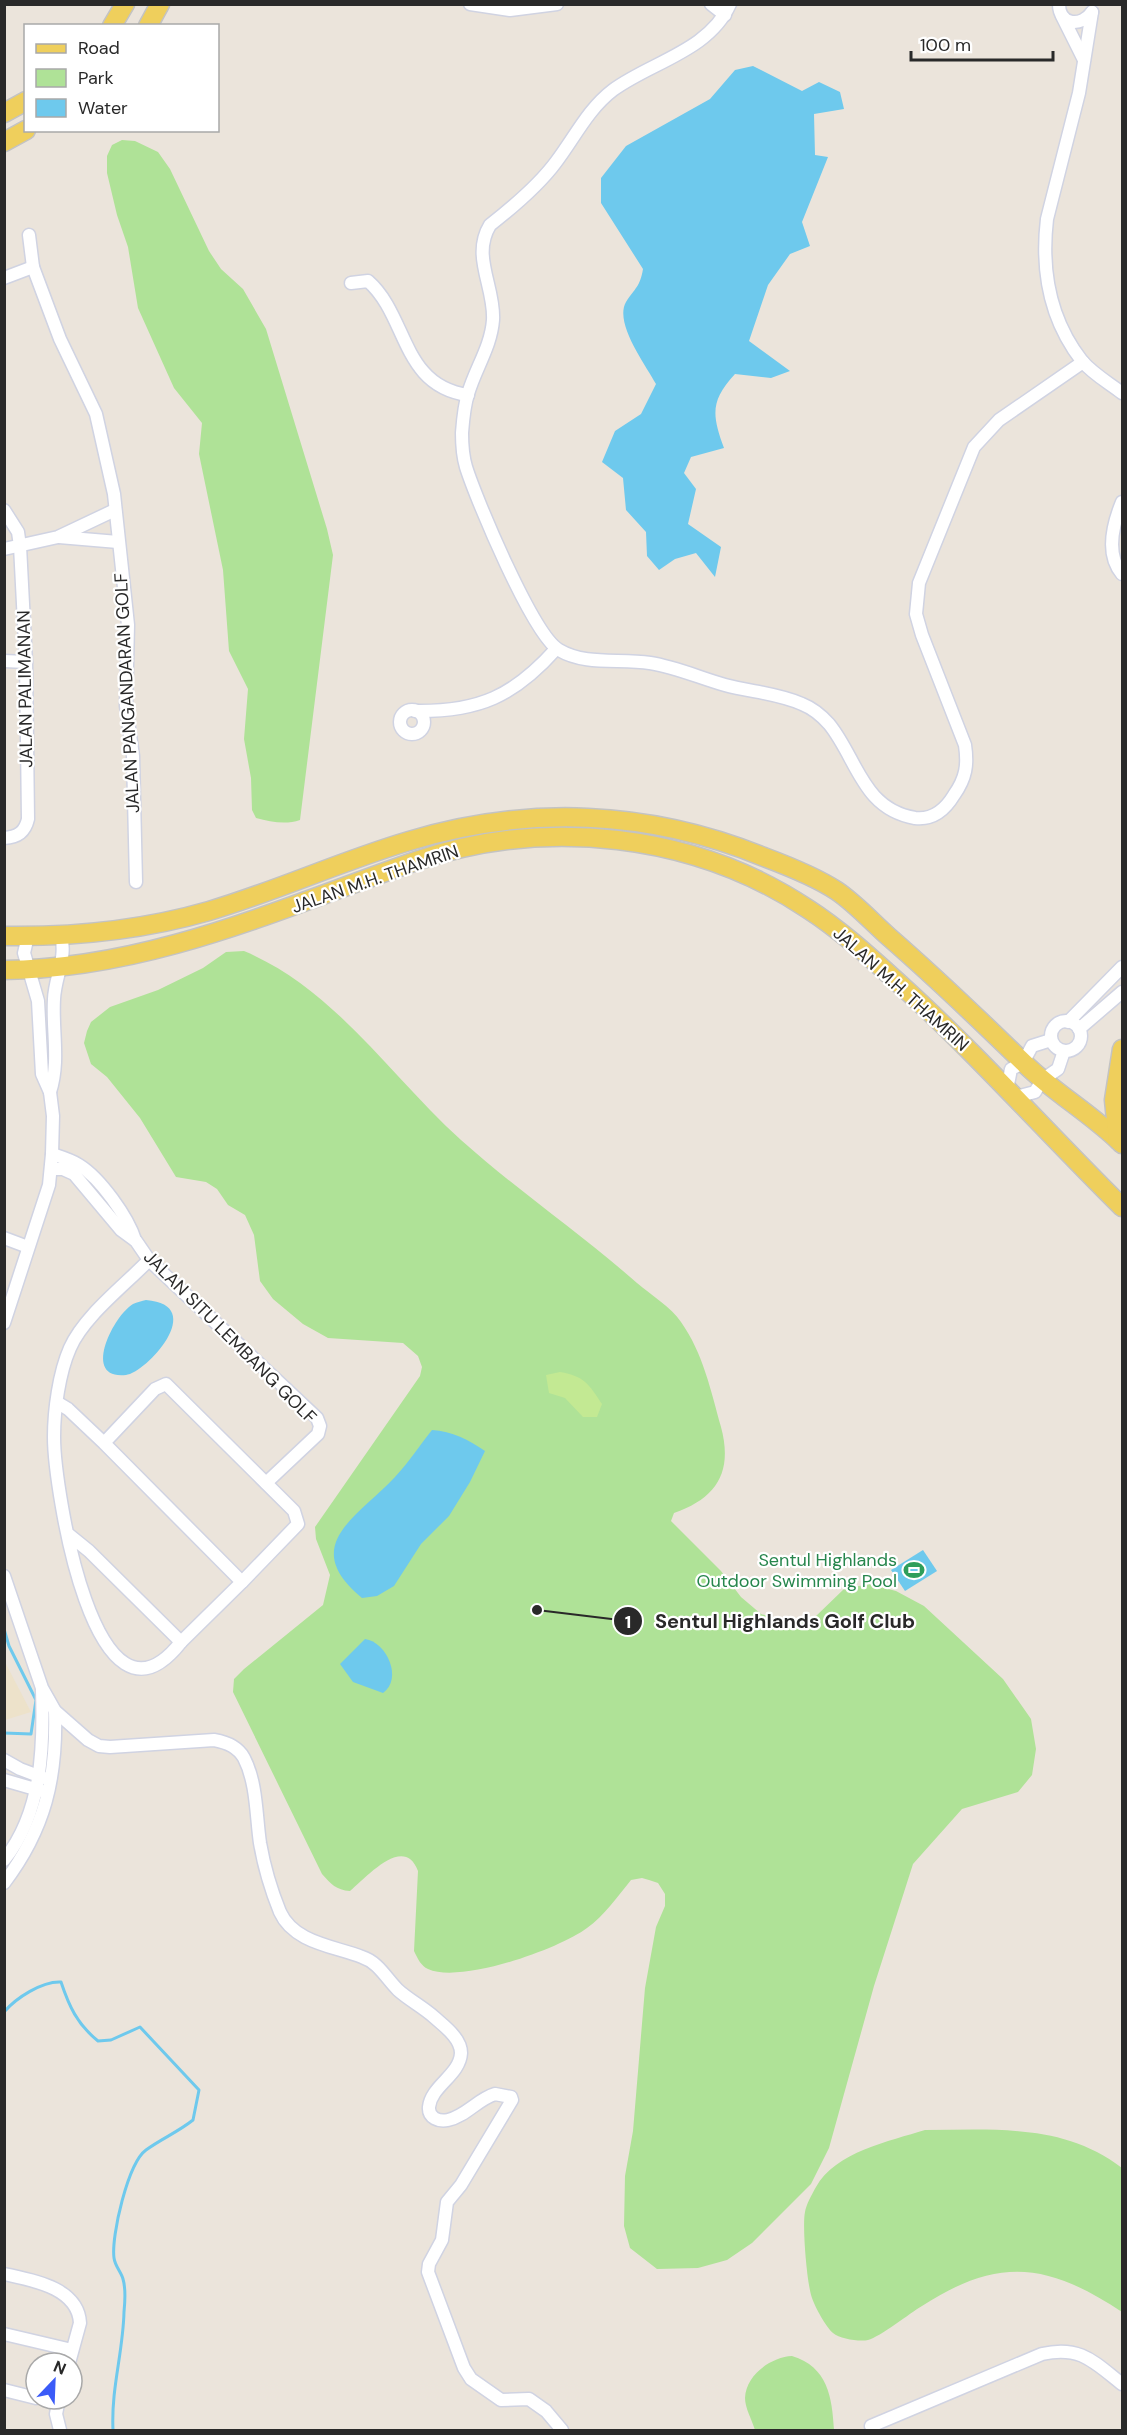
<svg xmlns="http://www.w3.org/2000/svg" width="1127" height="2435" viewBox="0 0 1127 2435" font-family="'DM Sans',sans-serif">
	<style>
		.education { fill: #ede2ca }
		.green { fill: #afe297 }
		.pitch { fill: #c3e993 }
		.water { fill: #6ec9ed }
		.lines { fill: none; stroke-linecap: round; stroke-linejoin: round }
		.stream { stroke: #6ec9ed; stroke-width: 3 }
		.minor-casing { stroke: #d0d3e2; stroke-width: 15 }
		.primary-casing { stroke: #c3c3c3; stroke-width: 21 }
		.minor { stroke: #fff; stroke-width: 12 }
		.primary { stroke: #efcf5c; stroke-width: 18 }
		.labels { text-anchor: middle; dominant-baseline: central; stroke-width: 4.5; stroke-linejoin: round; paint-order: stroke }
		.street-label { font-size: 18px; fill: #292929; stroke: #fff }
		.leisure-label { font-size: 18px; fill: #27864d; stroke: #fff; text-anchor: end }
		.leader { fill: none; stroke: #292929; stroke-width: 2 }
		.callout-dot { fill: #292929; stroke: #fff; stroke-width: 2 }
		.mark-label { font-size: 18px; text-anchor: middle; font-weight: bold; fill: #fff }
		.callout-label { font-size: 20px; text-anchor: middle; font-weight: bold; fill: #292929; stroke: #fff; stroke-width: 4.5; stroke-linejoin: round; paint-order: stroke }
	</style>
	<rect width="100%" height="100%" fill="#ebe4db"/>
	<path class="education" d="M5,1662l26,50 -26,8h-1z"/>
	<g class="green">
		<path d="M122,140l13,1 23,11 12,17 39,82 12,18 22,20 23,40 61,200 6,26 -33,265c-14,5 -29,2 -44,-2l-4,-8 -1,-32 -7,-39 4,-50 -19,-38 -6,-81 -24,-116 3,-31 -28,-35 -36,-80 -10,-61 -11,-32 -10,-42v-17l5,-11z"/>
		<path d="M244,951c91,38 147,126 217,189 57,51 119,93 176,143 14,12 34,24 44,39 22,31 30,69 40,105 12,45 -4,71 -47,86l-3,8 50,50 20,26 20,17 27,8 14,-1 13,-4 29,-28 25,-5 27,7 28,15 79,73 28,40 5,30 -4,26 -14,17 -56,17 -49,55 -39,122 -45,162 -18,36 -59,59 -25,17 -29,8 -41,1 -27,-21 -6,-22 1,-50 8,-45 12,-143 11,-61 9,-21v-12l-7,-11 -9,-3 -7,-2 -11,2c-13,16 -27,36 -44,48 -28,21 -126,56 -159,41 -7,-3 -10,-10 -14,-18l4,-80c-14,-37 -51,6 -68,20 -14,-1 -19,-7 -28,-17l-89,-182 1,-13 10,-10 79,-64 7,-30 -14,-36 -1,-12 105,-151 2,-9 -4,-11 -15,-13 -75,-5 -25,-14 -30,-25 -13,-18 -6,-46 -9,-20 -17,-10 -11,-16 -11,-7 -30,-5 -36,-59 -33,-41 -16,-13 -7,-21 3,-12 4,-9 19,-15 48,-17 45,-22 23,-16z"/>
		<path d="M925,2130c70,0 139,-7 197,38v144c-74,-49 -123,-56 -200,-6 -12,7 -42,31 -54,34 -8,2 -28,-1 -35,-7 -7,-6 -18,-26 -21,-35 -5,-13 -10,-72 -7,-86 1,-7 7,-18 11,-25 19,-35 74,-46 109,-57z"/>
		<path d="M792,2356c36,11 40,41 42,74h-79c-3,-10 -10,-22 -10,-32 1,-24 27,-41 47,-42z"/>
	</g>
	<path class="pitch" d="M560,1372c24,4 29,12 42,32l-5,13h-14l-18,-19 -16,-5 -3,-18z"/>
	<g class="water">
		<path d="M753,66l49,25 17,-9 21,10 4,17 -30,5 1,41 13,2 -26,65 8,24 -20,8 -22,31 -19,56 41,30 -19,7 -36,-4c-25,27 -23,41 -11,74l-33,9 -7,16 12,16 -8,35 33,23 -6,30 -19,-24 -21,6 -16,11 -12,-14 -1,-24 -20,-22 -3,-32 -21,-16 13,-31 26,-17 15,-30c-11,-20 -42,-61 -30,-82 9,-14 14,-15 17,-33l-42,-66v-25l25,-32 84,-47 25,-29z"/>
		<path d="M146,1300c63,5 0,73 -20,75 -45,5 -13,-59 7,-71 4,-2 9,-3 13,-4z"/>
		<path d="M432,1430c20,1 37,10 53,21l-15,31 -21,34 -28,28 -27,42 -17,10 -15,2c-64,-53 -4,-81 33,-121 14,-15 25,-32 37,-47z"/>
		<path d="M923,1550l14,21 -32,20 -14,-21z"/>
		<path d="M365,1639c22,3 38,40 18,54l-30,-11 -13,-18z"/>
	</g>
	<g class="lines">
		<g class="stream">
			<path d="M4,1629l5,17 27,54 -5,34 -27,-1"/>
			<path d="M4,2012c12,-14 38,-31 57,-30 8,24 16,42 37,59l13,-1 29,-13 59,63 -6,30c-15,12 -32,19 -47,30 -18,13 -35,86 -32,108 1,8 7,14 9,21 3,10 2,23 1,33 -1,41 -13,76 -11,118"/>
		</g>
		<g class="minor-casing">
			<g id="minor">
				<path d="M470,4l40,6 47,-6"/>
				<path d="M711,4l14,11"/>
				<path d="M730,4c-21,47 -79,58 -117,86 -25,19 -38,47 -57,72 -17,23 -43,45 -66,63 -19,31 5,62 3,95 -2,27 -18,49 -25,74 -4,12 -5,26 -6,39 0,11 1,24 4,34 10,32 67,168 93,183 27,16 61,8 91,13 26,4 50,15 75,22 26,7 52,8 77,19 10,4 19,11 27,20 28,34 33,85 86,94 17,2 30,-8 39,-23 12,-17 14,-30 11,-50l-43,-110 -6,-21 3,-31 55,-136 25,-27 84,-58"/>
				<path d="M1059,4c0,22 23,23 33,8"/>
				<path d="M1092,12l-13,81 -32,126c-6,51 3,101 35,142 11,13 27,22 40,32"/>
				<path d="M1062,16l22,44"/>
				<path d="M29,235l4,32 27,72 36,75 18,80 14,131 -2,81 7,50 3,126"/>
				<path d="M4,278l29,-11"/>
				<path d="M351,283l17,-2c40,35 33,105 100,114"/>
				<path d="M1122,502c-9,22 -17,52 0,72"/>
				<path d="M4,510l14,22 2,14 6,116 2,157c-3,13 -10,18 -24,19"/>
				<path d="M59,537l59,5"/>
				<path d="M4,549l54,-12 57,-27"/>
				<path d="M4,661l22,1"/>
				<circle cx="412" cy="722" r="12"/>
				<path d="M415,711c64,1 99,-15 141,-62"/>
				<circle cx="1066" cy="1036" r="15"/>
				<path d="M1068,1022l54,-55"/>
				<path d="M1079,1029l43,-37"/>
				<path d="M1007,1090l4,-21 12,-6 9,-17 19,-6"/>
				<path d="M50,1092c10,-31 2,-61 4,-93 1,-23 13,-40 7,-64"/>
				<path d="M1016,1097l19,-5 7,-12 16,-11 6,-18"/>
				<path d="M52,1154c9,3 19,6 27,11 21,13 49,52 56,75"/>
				<path d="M51,1169h12l11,5 47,56 15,11 13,19 168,158 3,8 -2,8 -52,49"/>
				<path d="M4,1238l24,9"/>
				<path d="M4,1323l45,-138 3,-31 1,-38 -3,-24 -8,-18 -4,-73 -14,-48 4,-17"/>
				<path d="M58,1403l10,6 36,34 138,139 56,-58 -4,-13 -128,-127 -11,5 -51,54"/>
				<path d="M68,1534l21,17 92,91c-86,110 -127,-155 -127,-205 0,-27 5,-64 16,-89 14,-32 55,-63 79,-88"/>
				<path d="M4,1576l38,112 13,23 33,29 11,6 11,1 104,-7c12,2 24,7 30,18 13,25 12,58 16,85 4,23 11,47 20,69 14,31 54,34 82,45 16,5 24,21 36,33 11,10 25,17 36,27 10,9 27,21 27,36 -1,22 -30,33 -32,54 -1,11 10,15 19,13 18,-4 30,-21 47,-26l16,3 1,3 -51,85 -14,17 -5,38 -13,24 -1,8 36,96 7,11 30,21 28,-1 17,12 16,19"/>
				<path d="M181,1642l61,-60"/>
				<path d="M4,1760l16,9 24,9"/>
				<path d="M4,1780l38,11"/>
				<path d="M4,1860c38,-47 40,-112 38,-170"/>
				<path d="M4,1883c41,-54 53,-105 51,-172"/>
				<path d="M4,2274c27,6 74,13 76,49l-11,40"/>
				<path d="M4,2334l68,16"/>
				<path d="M4,2390l32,8"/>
				<path d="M59,2399l-3,15 4,16"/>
				<path d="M871,2426l171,-72c38,-9 52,8 80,30"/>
			</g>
		</g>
		<g class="primary-casing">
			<g id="primary">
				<path d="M112,26l13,-22"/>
				<path d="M148,26l12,-22"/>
				<path d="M4,113l22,-12"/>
				<path d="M4,142l22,-12"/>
				<path d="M4,936c69,1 139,-6 205,-25 68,-20 132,-50 200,-70 119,-36 240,-31 355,16 24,9 52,20 73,34 19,13 35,31 52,46 47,41 92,84 137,128 30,29 67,50 96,79"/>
				<path d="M4,970c146,-1 277,-62 412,-109 129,-44 278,-28 392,48 34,22 64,50 94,77 77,70 146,148 220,221"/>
				<path d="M1118,1140l-4,-40 8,-51"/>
			</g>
		</g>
		<use href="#minor" class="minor"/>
		<use href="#primary" class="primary"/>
	</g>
	<defs>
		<g id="stadium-bare" transform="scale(1.62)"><path d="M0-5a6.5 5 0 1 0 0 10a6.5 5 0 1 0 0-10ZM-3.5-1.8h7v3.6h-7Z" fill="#2e9e5b" stroke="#fff" stroke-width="2.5" paint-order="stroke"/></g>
	</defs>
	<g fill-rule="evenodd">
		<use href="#stadium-bare" x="914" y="1570"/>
	</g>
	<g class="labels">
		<g class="street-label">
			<text transform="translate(25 689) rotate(-91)">JALAN PALIMANAN</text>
			<text transform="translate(127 693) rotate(-93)">JALAN PANGANDARAN GOLF</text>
			<text transform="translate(375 879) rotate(-19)">JALAN M.H. THAMRIN</text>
			<text transform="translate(901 989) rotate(42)">JALAN M.H. THAMRIN</text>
			<text transform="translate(230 1337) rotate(45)">JALAN SITU LEMBANG GOLF</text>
		</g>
		<g class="leisure-label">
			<text x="897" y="1560">Sentul Highlands<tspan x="897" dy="21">Outdoor Swimming Pool</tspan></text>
		</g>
	</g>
	<path class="leader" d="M537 1610L628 1621"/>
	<g class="callout-dot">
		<circle cx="537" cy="1610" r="6"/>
		<circle cx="628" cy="1621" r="15"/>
	</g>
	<g class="mark-label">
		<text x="628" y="1628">1</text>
	</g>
	<g class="callout-label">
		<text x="785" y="1628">Sentul Highlands Golf Club</text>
	</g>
	<rect width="1127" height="2435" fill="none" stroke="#292929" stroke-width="12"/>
	<rect x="24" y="24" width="195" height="108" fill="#ffffff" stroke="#a9a9a9" stroke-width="1.5"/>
	<rect x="36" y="44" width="30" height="9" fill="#efcf5c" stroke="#a9a9a9" stroke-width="1.5"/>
	<text x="78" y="54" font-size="18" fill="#292929">Road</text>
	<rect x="36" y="69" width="30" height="18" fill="#afe297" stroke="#a9a9a9" stroke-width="1.5"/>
	<text x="78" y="84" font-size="18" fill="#292929">Park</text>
	<rect x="36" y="99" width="30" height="18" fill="#6ec9ed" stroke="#a9a9a9" stroke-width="1.5"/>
	<text x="78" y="114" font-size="18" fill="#292929">Water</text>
	<g transform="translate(54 2381) rotate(23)"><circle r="28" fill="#ffffff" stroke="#a9a9a9" stroke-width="1.5"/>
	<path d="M0-4.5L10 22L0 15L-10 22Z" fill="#3b5bf8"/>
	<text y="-9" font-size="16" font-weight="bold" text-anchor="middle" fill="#292929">N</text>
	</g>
	<path d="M911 51v9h142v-9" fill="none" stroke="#292929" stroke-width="3"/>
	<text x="920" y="51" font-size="18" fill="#292929" stroke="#ffffff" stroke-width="4.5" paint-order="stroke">100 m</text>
</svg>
